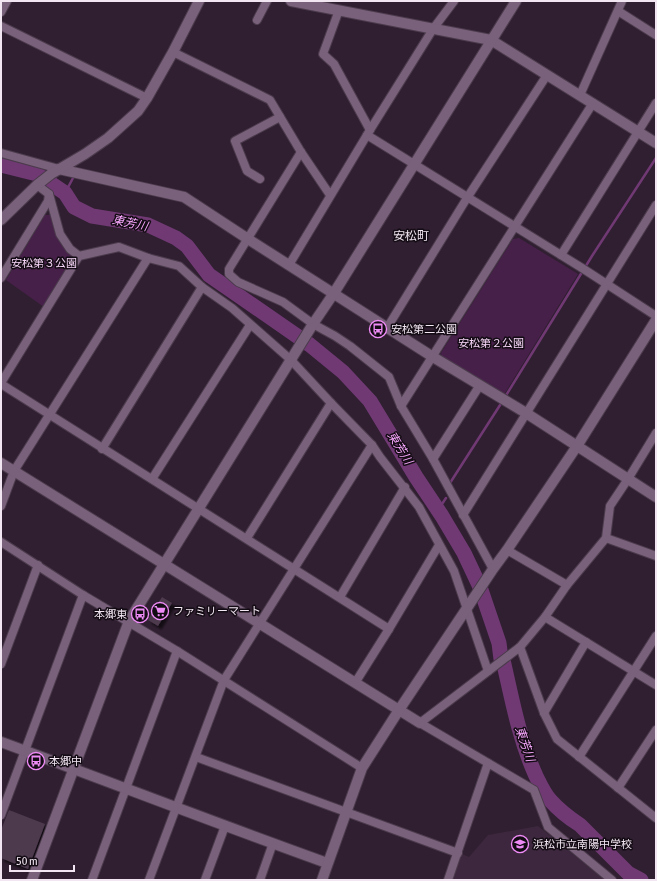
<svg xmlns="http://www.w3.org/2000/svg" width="657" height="881" viewBox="0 0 657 881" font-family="'Asap Condensed','Noto Sans JP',sans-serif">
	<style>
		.built { fill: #3d273e }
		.green { fill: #47204a }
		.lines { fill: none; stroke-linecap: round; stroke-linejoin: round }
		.stream { stroke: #703974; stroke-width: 2.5 }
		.river { stroke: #703974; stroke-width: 15 }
		.building { fill: #4d3a4e; filter: url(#shadow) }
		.minor-casing { stroke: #4b3b4c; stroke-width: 10 }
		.tertiary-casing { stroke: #4b3b4c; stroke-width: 12 }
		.minor { stroke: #79607b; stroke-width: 8 }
		.tertiary { stroke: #79607b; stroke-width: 10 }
		.labels { text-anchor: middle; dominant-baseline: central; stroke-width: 3; stroke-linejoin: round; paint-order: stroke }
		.park-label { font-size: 11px; fill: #f6d6f8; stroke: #140c14 }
		.poi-label { font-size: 11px; fill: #f1e6f2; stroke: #140c14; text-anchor: start }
		.water-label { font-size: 12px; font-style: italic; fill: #f4a4f9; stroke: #140c14 }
		.neighbourhood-label { font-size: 12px; fill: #f1e6f2; stroke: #140c14 }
	</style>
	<defs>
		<filter id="shadow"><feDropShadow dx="3.5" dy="3.5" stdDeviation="1" flood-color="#0009"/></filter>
	</defs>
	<rect width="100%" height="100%" fill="#301f31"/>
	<path class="built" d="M538,826l67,54h-153l10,-26 7,3 19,-22z"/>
	<g class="green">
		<path d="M45,215h6c6,20 8,29 24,43l-31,49 -38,-27z"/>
		<path d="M519,238l59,36 -73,119h-7l-56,-35 -1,-5 72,-114z"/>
	</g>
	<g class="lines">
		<g class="stream">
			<path d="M65,193l8,-15"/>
			<path d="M505,397l87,-141 64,-98"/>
			<path d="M450,483l52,-81"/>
			<path d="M438,510l8,-12"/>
		</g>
		<path class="river" d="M1,165l36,9 28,19 9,14 18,9 56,9 28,13 11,8 22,29 101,70 33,27 27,29 46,76 26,39 22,37 16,34 19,56 2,16 2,1c9,39 16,79 33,116 4,8 8,17 14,24 8,9 19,18 30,25l48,48 13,7"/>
	</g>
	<g class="building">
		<path d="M162,597l10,6 -14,23 -10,-6z"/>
		<path d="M9,810l36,14 -17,45 -27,-11v-28z"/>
	</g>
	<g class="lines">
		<g class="minor-casing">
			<g id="minor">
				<path d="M339,10l-16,44 11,10 36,66"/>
				<path d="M618,11l38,24"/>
				<path d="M1,12l6,-11"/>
				<path d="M257,20l10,-19"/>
				<path d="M1,26l146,72"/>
				<path d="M173,52l97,48 31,52 29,43"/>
				<path d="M580,95l42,-94"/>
				<path d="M367,135l215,133 74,48"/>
				<path d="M301,152l-72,117v5l9,8 45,20 30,22 22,12 15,10 39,31 12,29 32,53 60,110"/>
				<path d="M1,153l58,16"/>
				<path d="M260,179l-13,-8 -12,-30 45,-24"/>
				<path d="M37,185l12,9 11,40 10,15 9,7"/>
				<path d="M561,255l95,-152"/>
				<path d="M289,265l81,-135 63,-101 21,-28"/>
				<path d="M1,278l47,-77 1,-7"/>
				<path d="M387,328l80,-130 80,-123"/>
				<path d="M1,383l78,-127 40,-9 29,11 31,8 23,21 30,21 59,52 40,43 41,42 8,12 39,50 35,64 34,100"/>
				<path d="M1,384l388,245"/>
				<path d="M401,406l192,-303"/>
				<path d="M102,449l100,-162"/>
				<path d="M433,459l47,-74"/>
				<path d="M152,479l98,-154"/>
				<path d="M1,506l13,-35 134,-213"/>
				<path d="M463,515l193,-310"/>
				<path d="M247,538l84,-135"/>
				<path d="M606,538l50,18"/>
				<path d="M1,542l82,53 94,56 185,117"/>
				<path d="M507,550l60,35"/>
				<path d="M340,597l65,-110"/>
				<path d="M545,617l111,68"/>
				<path d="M520,647l24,66 13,26 99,79"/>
				<path d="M1,664l37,-99"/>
				<path d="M355,683l34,-54 50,-84"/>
				<path d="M544,713l42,-71"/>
				<path d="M196,757l262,96"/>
				<path d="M579,757l77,-121"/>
				<path d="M618,788l38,-58"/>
				<path d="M1,815l82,-220"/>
				<path d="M92,880l85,-229"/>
				<path d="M149,880l75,-200 148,-235"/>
				<path d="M205,880l20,-54"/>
				<path d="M260,880l13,-37"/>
				<path d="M448,880l40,-117"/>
				<path d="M612,880l-64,-53 -14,-37 -114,-67 100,-76 25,-30 22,-32 39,-47 4,-32 18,-27 28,-46"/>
			</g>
		</g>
		<g class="tertiary-casing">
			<g id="tertiary">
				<path d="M291,1l200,39 165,103"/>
				<path d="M59,169l125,28 64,42 185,118 93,56 130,84"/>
				<path d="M1,220l36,-35 14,-11 34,-20 23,-16 30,-27 9,-13 26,-46 26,-51"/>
				<path d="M1,463l419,260"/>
				<path d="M1,742c109,40 217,82 326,121"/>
				<path d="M32,880l97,-259 184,-297 21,-31 182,-292"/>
				<path d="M322,880l40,-112 37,-58 94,-141 14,-19 70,-104 79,-126"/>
			</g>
		</g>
		<use href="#minor" class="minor"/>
		<use href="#tertiary" class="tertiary"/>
	</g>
	<defs>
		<g id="bus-ring" transform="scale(0.9)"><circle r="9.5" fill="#140c14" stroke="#ef8bf6" stroke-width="1.5"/><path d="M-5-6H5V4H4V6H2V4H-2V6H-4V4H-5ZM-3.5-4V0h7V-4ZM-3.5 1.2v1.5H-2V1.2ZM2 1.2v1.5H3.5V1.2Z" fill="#ef8bf6"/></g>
		<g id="supermarket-ring" transform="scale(0.9)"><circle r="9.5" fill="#140c14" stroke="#ef8bf6" stroke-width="1.5"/><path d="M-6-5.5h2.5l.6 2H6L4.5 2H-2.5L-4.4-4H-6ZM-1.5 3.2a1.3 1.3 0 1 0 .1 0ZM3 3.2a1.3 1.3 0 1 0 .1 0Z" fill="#ef8bf6"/></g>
		<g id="school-ring" transform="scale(0.9)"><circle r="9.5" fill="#140c14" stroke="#ef8bf6" stroke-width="1.5"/><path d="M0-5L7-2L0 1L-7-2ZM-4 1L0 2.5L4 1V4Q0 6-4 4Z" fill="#ef8bf6"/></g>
	</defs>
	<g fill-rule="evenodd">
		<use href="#bus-ring" x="378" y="329"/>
		<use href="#supermarket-ring" x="160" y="611"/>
		<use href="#bus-ring" x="140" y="614"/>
		<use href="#bus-ring" x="36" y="761"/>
		<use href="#school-ring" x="520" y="844"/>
	</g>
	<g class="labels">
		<g class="park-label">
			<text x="44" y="263">安松第３公園</text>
			<text x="491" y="343">安松第２公園</text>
		</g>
		<g class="poi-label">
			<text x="391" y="329">安松第二公園</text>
			<text x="173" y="611">ファミリーマート</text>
			<text x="127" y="614" text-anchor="end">本郷東</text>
			<text x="49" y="761">本郷中</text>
			<text x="533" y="844">浜松市立南陽中学校</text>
		</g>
		<g class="water-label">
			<text transform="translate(130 223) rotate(12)">東芳川</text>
			<text transform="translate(400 448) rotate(58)">東芳川</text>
			<text transform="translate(525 744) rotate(71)">東芳川</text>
		</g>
		<g class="neighbourhood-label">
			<text x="411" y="236">安松町</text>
		</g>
	</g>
	<rect width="657" height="881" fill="none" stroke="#f1e6f2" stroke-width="4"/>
	<path d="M10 865v6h64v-6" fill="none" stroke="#f1e6f2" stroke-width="2"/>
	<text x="16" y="865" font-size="12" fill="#f1e6f2" stroke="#140c14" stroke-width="3" paint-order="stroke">50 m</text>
</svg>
